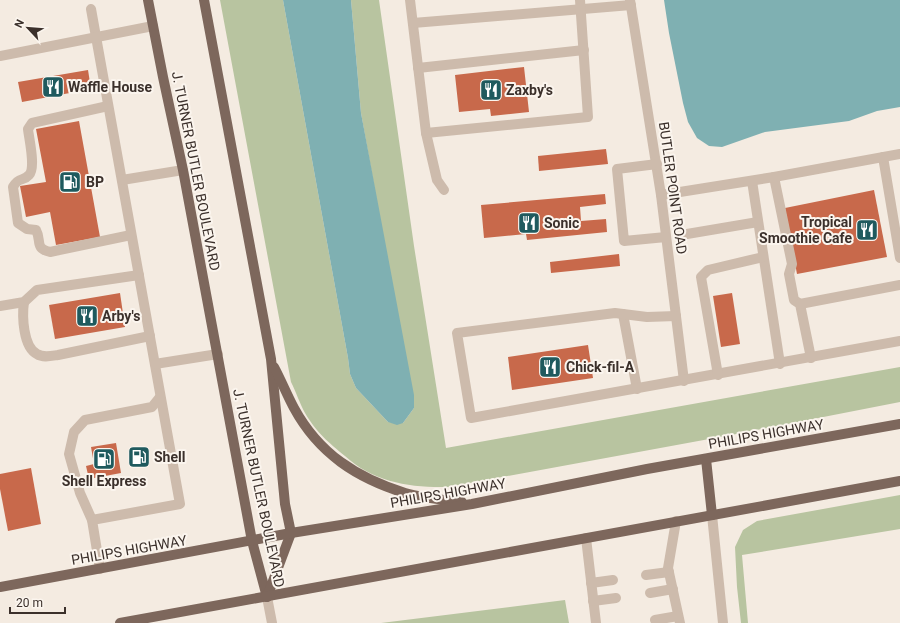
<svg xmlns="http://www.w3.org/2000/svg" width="900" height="623" viewBox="0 0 900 623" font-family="Roboto,sans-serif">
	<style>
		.green { fill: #b8c4a0 }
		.water { fill: #7fb0b2 }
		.building { fill: #c8694b }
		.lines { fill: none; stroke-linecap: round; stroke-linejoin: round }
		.lane { stroke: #cdbbac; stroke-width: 10 }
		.primary { stroke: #7d675c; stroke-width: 10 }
		.labels { text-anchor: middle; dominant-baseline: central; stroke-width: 4; stroke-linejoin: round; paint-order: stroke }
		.poi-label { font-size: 14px; font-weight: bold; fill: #3b302b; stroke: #fbf5ee; text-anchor: start }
		.street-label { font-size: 14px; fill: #3b302b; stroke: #fbf5ee }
	</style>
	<rect width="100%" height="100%" fill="#f4ebe1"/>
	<g class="green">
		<path d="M220,0h63l65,358 2,16 6,14 32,34 15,1 11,-15 -53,-295 -10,-113h28l35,246 32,202 454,-81v35l-169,33 -283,52c-37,1 -75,-5 -103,-31 -17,-14 -28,-23 -40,-43 -5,-9 -9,-21 -14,-31z"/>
		<path d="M900,495v34l-158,26 6,68h-7l-4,-36 -2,-40 8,-17 14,-9z"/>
		<path d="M565,600l4,23h-188z"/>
	</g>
	<g class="water">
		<path d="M283,0h68l10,113 53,282v13l-11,15 -6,2 -9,-3 -32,-34 -6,-14 -2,-16z"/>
		<path d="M664,0h236v107l-23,4 -28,10 -84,11 -43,15 -13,-1 -12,-8 -9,-16 -5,-19 -14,-70z"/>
	</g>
	<g class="building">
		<path d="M524,67l5,45 -38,4 -1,-7 -31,3 -4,-37z"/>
		<path d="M88,70l3,19 -69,13 -4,-20z"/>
		<path d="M79,121l21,116 -44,8 -6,-33 -24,5 -6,-31 26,-4 -10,-53z"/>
		<path d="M606,149l2,15 -69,7 -1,-15z"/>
		<path d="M874,190l13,67 -90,17 -12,-66z"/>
		<path d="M605,194l1,10 -26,3 1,14 25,-2 1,13 -80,8 -1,-6 -42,4 -3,-33z"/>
		<path d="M619,254l1,12 -69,7 -1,-11z"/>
		<path d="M120,293l5,34 -70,12 -6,-34z"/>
		<path d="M732,293l8,51 -19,3 -8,-51z"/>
		<path d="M588,345l5,33 -81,12 -4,-33z"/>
		<path d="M116,443l5,30 -32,6 -3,-13 8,-2 -3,-17z"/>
		<path d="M31,468l10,56 -33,7 -8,-42v-15z"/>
	</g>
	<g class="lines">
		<g class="lane">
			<path d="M410,0l16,133 11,47 7,10"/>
			<path d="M630,0l31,195 23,186"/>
			<path d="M91,9l89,495 -88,16 8,49"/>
			<path d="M413,23l218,-18"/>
			<path d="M0,56l153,-30"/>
			<path d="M418,68l166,-18"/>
			<path d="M108,106l-76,17 -4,6c1,10 8,39 1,46 -6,7 -10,1 -16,12l5,36 9,6 9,1c6,11 -2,18 14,22l81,-17"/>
			<path d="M426,133l162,-16 -8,-117"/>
			<path d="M883,157l17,101"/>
			<path d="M657,164l-40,5 7,72 42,-4"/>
			<path d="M774,177l18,87 -3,10 5,26 6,4 11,54"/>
			<path d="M122,180l61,-10"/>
			<path d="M752,181l28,183"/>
			<path d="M661,195l113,-18 126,-23"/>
			<path d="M687,234l71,-12"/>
			<path d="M24,302c-2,14 -1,45 13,52 6,4 14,2 21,1l92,-19"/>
			<path d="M800,304l100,-19"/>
			<path d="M0,306l24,-4 13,-12 102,-15"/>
			<path d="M623,314l14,75"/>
			<path d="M676,316l-29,1 -32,-4 -158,20 14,85 429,-77"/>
			<path d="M155,364l63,-10"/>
			<path d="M718,375l-17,-98 7,-7 55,-13"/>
			<path d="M712,515l11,108"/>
			<path d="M92,520l-12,-27 -11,-39 5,-22 11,-12 67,-13 8,-10"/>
			<path d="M676,521l-8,47 12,55"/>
			<path d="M586,538l10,85"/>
			<path d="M646,575l23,-3"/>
			<path d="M591,583l22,-3"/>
			<path d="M650,593l23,-4"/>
			<path d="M267,597l5,26"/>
			<path d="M593,601l23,-3"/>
			<path d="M655,620l23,-4"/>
		</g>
		<g class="primary">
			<path d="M148,0l15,77 20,93 69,371 15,56"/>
			<path d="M204,0l67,359 14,145 6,29 -24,64"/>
			<path d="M274,367c7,13 13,28 20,41 25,46 63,70 111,85 17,5 40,7 57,9"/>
			<path d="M706,459l6,56"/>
			<path d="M0,587l291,-54 181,-29 175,-35 253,-45"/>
			<path d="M120,623l780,-142"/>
		</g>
	</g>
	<defs>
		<g id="restaurant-square" transform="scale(1.15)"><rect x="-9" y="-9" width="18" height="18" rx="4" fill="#1f5a5e" stroke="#fbf5ee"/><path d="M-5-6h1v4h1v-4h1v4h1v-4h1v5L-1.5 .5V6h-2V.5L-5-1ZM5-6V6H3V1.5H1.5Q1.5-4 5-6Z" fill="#fff"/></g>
		<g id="fuel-square" transform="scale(1.15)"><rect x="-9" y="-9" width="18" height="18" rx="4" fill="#1f5a5e" stroke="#fbf5ee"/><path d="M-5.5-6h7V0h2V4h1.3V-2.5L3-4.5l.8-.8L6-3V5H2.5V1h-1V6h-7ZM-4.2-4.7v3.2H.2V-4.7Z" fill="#fff"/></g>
	</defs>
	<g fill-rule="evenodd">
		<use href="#restaurant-square" x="53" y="87"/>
		<use href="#restaurant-square" x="491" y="90"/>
		<use href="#fuel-square" x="70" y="182"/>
		<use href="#restaurant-square" x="529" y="223"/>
		<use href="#restaurant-square" x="867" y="230"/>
		<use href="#restaurant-square" x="87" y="316"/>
		<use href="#restaurant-square" x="550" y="367"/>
		<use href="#fuel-square" x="139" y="457"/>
		<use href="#fuel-square" x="104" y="459"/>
	</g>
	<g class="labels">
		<g class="poi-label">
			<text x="68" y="87">Waffle House</text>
			<text x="506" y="90">Zaxby's</text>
			<text x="86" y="182">BP</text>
			<text x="852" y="222" text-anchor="end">Tropical<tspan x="852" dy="16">Smoothie Cafe</tspan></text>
			<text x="544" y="223">Sonic</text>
			<text x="102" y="316">Arby's</text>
			<text x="566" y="367">Chick-fil-A</text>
			<text x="154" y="457">Shell</text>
			<text x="104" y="481" text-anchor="middle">Shell Express</text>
		</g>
		<g class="street-label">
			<text transform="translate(196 171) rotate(79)">J. TURNER BUTLER BOULEVARD</text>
			<text transform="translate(673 188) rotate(82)">BUTLER POINT ROAD</text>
			<text transform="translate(766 434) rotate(-10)">PHILIPS HIGHWAY</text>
			<text transform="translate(259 488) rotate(78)">J. TURNER BUTLER BOULEVARD</text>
			<text transform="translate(448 493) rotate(-10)">PHILIPS HIGHWAY</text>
			<text transform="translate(129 550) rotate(-10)">PHILIPS HIGHWAY</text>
		</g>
	</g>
	<g transform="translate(28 28) rotate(296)" stroke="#fbf5ee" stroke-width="3" paint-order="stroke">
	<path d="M0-3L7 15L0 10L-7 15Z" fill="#3b302b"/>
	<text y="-6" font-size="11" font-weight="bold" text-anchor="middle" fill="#3b302b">N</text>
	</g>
	<path d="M10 607v6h55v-6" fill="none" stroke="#3b302b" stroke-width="2"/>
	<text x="16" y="607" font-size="12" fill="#3b302b" stroke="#fbf5ee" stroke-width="3" paint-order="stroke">20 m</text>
</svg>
